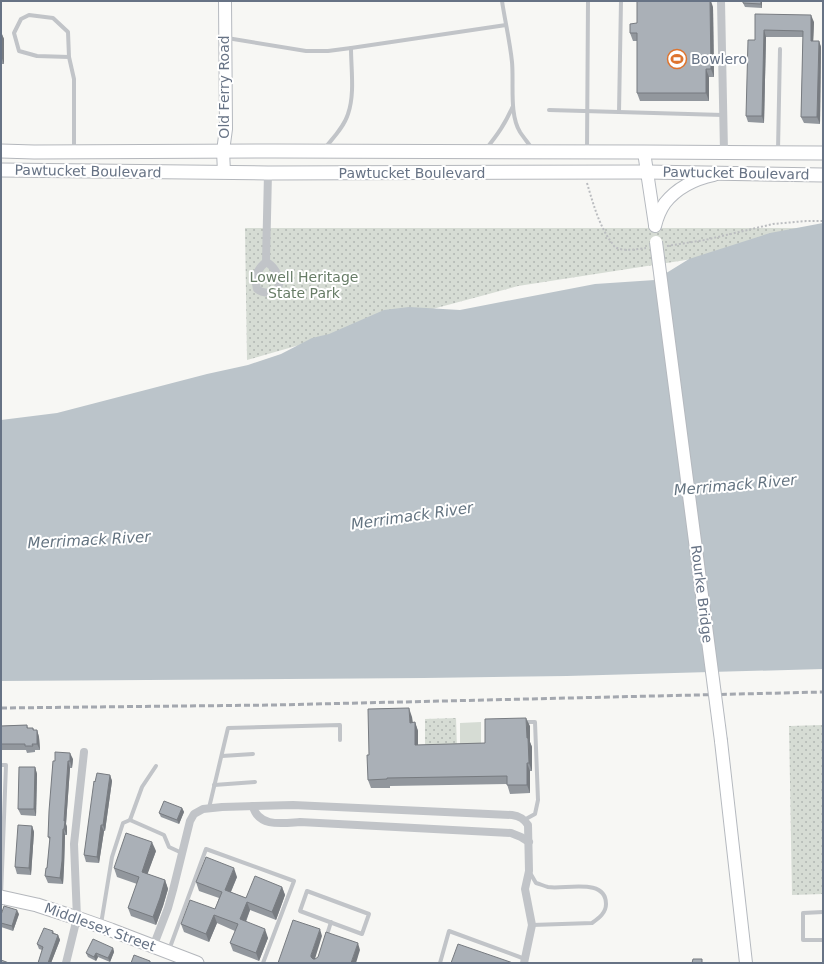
<svg xmlns="http://www.w3.org/2000/svg" width="824" height="964" viewBox="0 0 824 964" font-family="'DejaVu Sans',sans-serif">
	<style>
		.park { fill: url(#park-dots) }
		.pitch { fill: #d6dcd4 }
		.water { fill: #bbc4ca }
		.lines { fill: none; stroke-linecap: round; stroke-linejoin: round }
		.secondary-casing { stroke: #b5b9bf; stroke-width: 14 }
		.primary-casing { stroke: #b4b7bc; stroke-width: 15 }
		.path { stroke: #bbbdc0; stroke-width: 2; stroke-dasharray: 2 2; stroke-linecap: butt }
		.lane { stroke: #c1c4c8; stroke-width: 4 }
		.street { stroke: #c1c4c8; stroke-width: 8 }
		.secondary { stroke: #fff; stroke-width: 12 }
		.primary { stroke: #fff; stroke-width: 13 }
		.rail { stroke: #a4a8af; stroke-width: 3; stroke-dasharray: 6 3; stroke-linecap: butt }
		.secondary-bridge-casing { stroke: #b5b9bf; stroke-width: 14; stroke-linecap: butt }
		.secondary-bridge { stroke: #fff; stroke-width: 12 }
		.wall { fill: #92979d }
		.shaded-wall { fill: #777b80 }
		.building { fill: #aab0b7; stroke: #777b80 }
		.labels { text-anchor: middle; dominant-baseline: central; stroke-width: 4; stroke-linejoin: round; paint-order: stroke }
		.poi-label { font-size: 14px; fill: #677385; stroke: #fff; text-anchor: start }
		.street-label { font-size: 14px; fill: #677385; stroke: #fff }
		.park-label { font-size: 14px; fill: #677c66; stroke: #fff }
		.water-label { font-size: 15px; font-style: italic; fill: #637380; stroke: #fff }
	</style>
	<defs>
		<pattern id="park-dots" width="8" height="8" patternUnits="userSpaceOnUse"><rect width="8" height="8" fill="#d6dcd4"/><path d="M2 2h.1M6 6h.1" fill="none" stroke="#b1b7b2" stroke-width="1.8" stroke-linecap="round"/></pattern>
	</defs>
	<rect width="100%" height="100%" fill="#f7f7f4"/>
	<g class="park">
		<path d="M245,228h578v19l-92,6 -213,33 -201,54 -70,20z"/>
		<path d="M456,718l1,32 -32,1v-32z"/>
		<path d="M823,725v169l-31,1 -3,-169z"/>
	</g>
	<path class="pitch" d="M481,722v23h-21v-22z"/>
	<path class="water" d="M823,223v446l-256,7 -143,2 -423,3v-261l56,-7 150,-39 41,-9 33,-11 31,-16 17,-4 55,-24 25,-3 51,3 135,-26 60,-4 34,-21 81,-26z"/>
	<g class="lines">
		<g class="secondary-casing">
			<g id="secondary">
				<path d="M644,152l11,73"/>
				<path d="M224,172l-1,-21 3,-22 -1,-128"/>
				<path d="M655,226c2,-8 5,-16 10,-23 12,-15 30,-24 49,-28"/>
				<path d="M721,741l25,222"/>
			</g>
		</g>
		<g class="primary-casing">
			<g id="primary">
				<path d="M1,151l33,1 241,-1 369,1 179,1"/>
				<path d="M1,170l267,3 379,-1 176,3"/>
				<path d="M1,897l36,8 40,13 34,12 86,33"/>
			</g>
		</g>
		<g class="path">
			<path d="M587,183c6,20 11,39 22,56 2,2 4,6 6,8 8,5 23,2 31,1"/>
			<path d="M667,246l38,-6 68,-16 33,-3h17"/>
		</g>
		<g class="lane">
			<path d="M502,1c3,20 8,41 10,61 2,21 -3,52 8,70 4,6 9,12 13,18"/>
			<path d="M227,38l79,13h22l23,-3 155,-23"/>
			<path d="M69,57l-32,-1 -18,-5 -5,-18 7,-14 8,-4 24,3 15,14 1,25 5,22v70"/>
			<path d="M549,110l174,5"/>
			<path d="M619,112l2,-111"/>
			<path d="M325,148c8,-10 19,-21 23,-34 7,-20 3,-45 3,-66"/>
			<path d="M486,149c12,-15 19,-25 27,-43"/>
			<path d="M587,149l1,-148"/>
			<path d="M778,150l2,-101"/>
			<path d="M524,722h11l3,78 -3,14 -11,6"/>
			<path d="M222,756l31,-2"/>
			<path d="M1,765h5l-5,131"/>
			<path d="M214,785l41,-3"/>
			<path d="M209,808l19,-80 112,-3v15"/>
			<path d="M130,820l12,-33 14,-21"/>
			<path d="M529,871l7,12c4,1 8,3 12,4 16,3 58,-10 58,17 0,9 -7,14 -14,19l-60,2"/>
			<path d="M307,891l62,23 -7,20 -62,-23z"/>
			<path d="M823,912l-20,1v27h20"/>
			<path d="M101,924l11,-67 11,-34 7,-3 34,15 5,12 13,6"/>
			<path d="M326,938l5,-16"/>
			<path d="M169,950l37,-101 88,32 -31,82"/>
			<path d="M440,963l9,-32 76,28"/>
		</g>
		<g class="street">
			<path d="M721,1l3,151"/>
			<path d="M266,262c-9,7 -12,16 -9,27 6,5 19,6 22,-4 2,-9 -6,-20 -13,-23l2,-89"/>
			<path d="M253,806c5,22 31,17 47,16l211,11 10,4 8,5"/>
			<path d="M153,947l15,-39 5,-18 17,-69 4,-7 9,-5 19,-2 71,-2 219,10c8,1 12,4 16,10l1,46 -4,18 7,36 -8,38"/>
			<path d="M66,963l11,-45 -3,-74 10,-92"/>
		</g>
		<use href="#secondary" class="secondary"/>
		<use href="#primary" class="primary"/>
		<path class="rail" d="M1,708l273,-3 549,-13"/>
		<g class="secondary-bridge-casing">
			<path id="secondary-bridge" d="M656,242l65,499"/>
		</g>
		<use href="#secondary-bridge" class="secondary-bridge"/>
	</g>
	<g class="wall">
		<path d="M743,1h19v7l-17,-1 -2,-4z"/>
		<path d="M713,7l1,70h-5v24h-69l-3,-8v-52h-4l-3,-8z"/>
		<path d="M755,14l59,8 -1,19h6l2,6 -1,77 -16,-1 -3,-6 2,-80h-37l-2,86 -16,-1 -2,-6 9,-76z"/>
		<path d="M1,32l3,7v25h-3z"/>
		<path d="M412,717l1,6 2,-1 3,9v14l67,-2 45,-17v16l2,5v24h-2v22l-20,1 -3,-10 -117,2v2h-19l-3,-8 1,-25z"/>
		<path d="M27,725l1,3h5l1,2h3l2,7 1,13h-5v2l-8,1 -1,-3h-24v2h-1v-26z"/>
		<path d="M73,759l-1,9h-2l-4,56 1,3v8h-2l-1,32 -1,17 -15,-1 -3,-7 2,-8 3,-28 -2,-3 5,-76z"/>
		<path d="M35,767l2,7 -1,42 -15,-1 -3,-6z"/>
		<path d="M110,775l2,6 -7,50h-1l-5,32 -13,-1 -2,-7 11,-73z"/>
		<path d="M182,808l2,4 -5,12 -18,-7 -2,-4z"/>
		<path d="M32,826l2,6 -3,43 -14,-1 -2,-7z"/>
		<path d="M156,851l-9,23 18,6 3,9 -5,17 -7,19 -25,-9 -3,-8 9,-24 -20,-7 -3,-9z"/>
		<path d="M237,877l-6,15 15,6 36,-11 3,8 -9,25 -26,-10 -4,12 22,16 -9,23 -26,-10 -3,-8 5,-12 -18,-8 -8,19 -25,-10 -3,-8 34,-15 4,-11 -20,-7 -3,-9z"/>
		<path d="M19,914l-6,17 -12,-4v-12z"/>
		<path d="M53,931l1,2 4,2 2,5 -9,23h-13l4,-13 -3,-1 -2,-5z"/>
		<path d="M113,948l1,4 -4,10 -12,-5 -2,4 -8,-4 -2,-4z"/>
	</g>
	<g class="shaded-wall">
		<path d="M710,1h1l2,6 1,70 -3,-8z"/>
		<path d="M761,1h1v7l-1,-4z"/>
		<path d="M811,15l3,7 -1,25 -2,-6z"/>
		<path d="M764,30l2,7 -2,86 -2,-7z"/>
		<path d="M1,32l3,7v25l-3,-8z"/>
		<path d="M819,41l2,6 -1,77 -3,-7z"/>
		<path d="M706,69l3,8v24l-3,-8z"/>
		<path d="M409,708l3,9 1,14 -3,-8z"/>
		<path d="M526,718l4,8v16l2,5v24l-3,-8 -2,-25z"/>
		<path d="M415,722l3,9v22l-3,-8z"/>
		<path d="M37,730l2,7 1,13 -3,-6z"/>
		<path d="M70,753l3,6 -1,9 -2,-7z"/>
		<path d="M68,761l2,7 -4,56 1,3v8l-3,-6v-8z"/>
		<path d="M527,763l3,8v22l-3,-8z"/>
		<path d="M35,767l2,7 -1,42 -2,-7z"/>
		<path d="M110,775l2,6 -7,50 -2,-6z"/>
		<path d="M182,808l2,4 -5,12 -2,-4z"/>
		<path d="M101,825l3,6 -5,32 -2,-6z"/>
		<path d="M32,826l2,6 -3,43 -2,-7z"/>
		<path d="M63,829l2,6 -1,32 -1,17 -3,-6z"/>
		<path d="M152,842l4,9 -11,30 -3,-9z"/>
		<path d="M234,868l3,9 -9,21 -3,-8z"/>
		<path d="M165,880l3,9 -5,17 -7,19 -3,-8z"/>
		<path d="M282,887l3,8 -9,25 -4,-8z"/>
		<path d="M247,902l3,8 -7,18 -3,-9z"/>
		<path d="M17,910l2,4 -6,17 -1,-5z"/>
		<path d="M214,915l3,8 -8,19 -3,-8z"/>
		<path d="M265,929l3,9 -9,23 -3,-8z"/>
		<path d="M320,929l2,7 -8,26 -3,-5v-2z"/>
		<path d="M58,935l2,5 -9,23h-3z"/>
		<path d="M358,943l2,7 -4,13h-5z"/>
		<path d="M113,948l1,4 -4,10 -2,-4z"/>
		<path d="M96,953l2,4 -2,4 -2,-4z"/>
	</g>
	<g class="building">
		<path d="M637,1h73l1,68h-5v24h-69v-60h-7v-9l7,-1z"/>
		<path d="M743,1h18v3l-18,-1z"/>
		<path d="M755,14l56,1v26h8l-2,76h-16l2,-86 -39,-1 -2,86h-16l2,-76h7z"/>
		<path d="M409,708l1,15 5,-1v23l70,-2v-24l41,-1 1,20h1l1,25h-2v22h-20v-9l-120,2v1l-19,1 -1,-25h2l-1,-46z"/>
		<path d="M27,725v3h6v2h4v14h-5l1,2h-8v-2h-24v-18z"/>
		<path d="M55,752l15,1v8h-2l-4,60h1l-1,8h-1l-1,32 -2,17 -15,-2 1,-8h1l3,-31h-2l1,-26 4,-50h2z"/>
		<path d="M19,767h16l-1,42h-16z"/>
		<path d="M97,773l13,2 -7,50h-2l-4,32 -13,-2 10,-74 1,1z"/>
		<path d="M164,801l18,7 -5,12 -18,-7z"/>
		<path d="M18,825l14,1 -3,42 -14,-1z"/>
		<path d="M126,833l26,9 -10,30 23,8 -5,18 -7,19 -25,-9 11,-31 -25,-9z"/>
		<path d="M206,857l28,11 -9,22 21,8 9,-22 27,11 -10,25 -25,-10 -7,17 25,10 -9,24 -26,-10 8,-19 -24,-9 -8,19 -25,-10 9,-24 25,9 7,-17 -26,-10z"/>
		<path d="M4,906l13,4 -5,16 -11,-3v-8z"/>
		<path d="M293,920l27,9 -9,26v2l2,2h2l3,-2 8,-25 32,11 -7,20h-73z"/>
		<path d="M44,928l9,3 -1,2 6,2 -10,28h-10l5,-16 -6,-3z"/>
		<path d="M93,939l20,9 -5,10 -12,-5 -2,4 -8,-4z"/>
		<path d="M458,944l55,19h-62z"/>
		<path d="M134,955l16,6v2h-19z"/>
		<path d="M693,959h9v4h-10z"/>
		<path d="M1,960l8,3h-8z"/>
	</g>
	<defs>
		<g id="stadium-ring" transform="scale(1)"><circle r="9.5" fill="#fff" stroke="#de742e" stroke-width="1.5"/><path d="M0-5a6.5 5 0 1 0 0 10a6.5 5 0 1 0 0-10ZM-3.5-1.8h7v3.6h-7Z" fill="#de742e"/></g>
	</defs>
	<g fill-rule="evenodd">
		<use href="#stadium-ring" x="677" y="59"/>
	</g>
	<g class="labels">
		<g class="poi-label">
			<text x="691" y="59">Bowlero</text>
		</g>
		<g class="street-label">
			<text transform="translate(224 87) rotate(-90)">Old Ferry Road</text>
			<text transform="translate(88 171) rotate(1)">Pawtucket Boulevard</text>
			<text x="412" y="173">Pawtucket Boulevard</text>
			<text transform="translate(736 173) rotate(1)">Pawtucket Boulevard</text>
			<text transform="translate(702 594) rotate(83)">Rourke Bridge</text>
			<text transform="translate(100 927) rotate(20)">Middlesex Street</text>
		</g>
		<g class="park-label">
			<text x="304" y="277">Lowell Heritage<tspan x="304" dy="16">State Park</tspan></text>
		</g>
		<g class="water-label">
			<text transform="translate(735 485) rotate(-5)">Merrimack River</text>
			<text transform="translate(412 516) rotate(-8)">Merrimack River</text>
			<text transform="translate(89 540) rotate(-3)">Merrimack River</text>
		</g>
	</g>
	<rect width="824" height="964" fill="none" stroke="#677385" stroke-width="4"/>
</svg>
